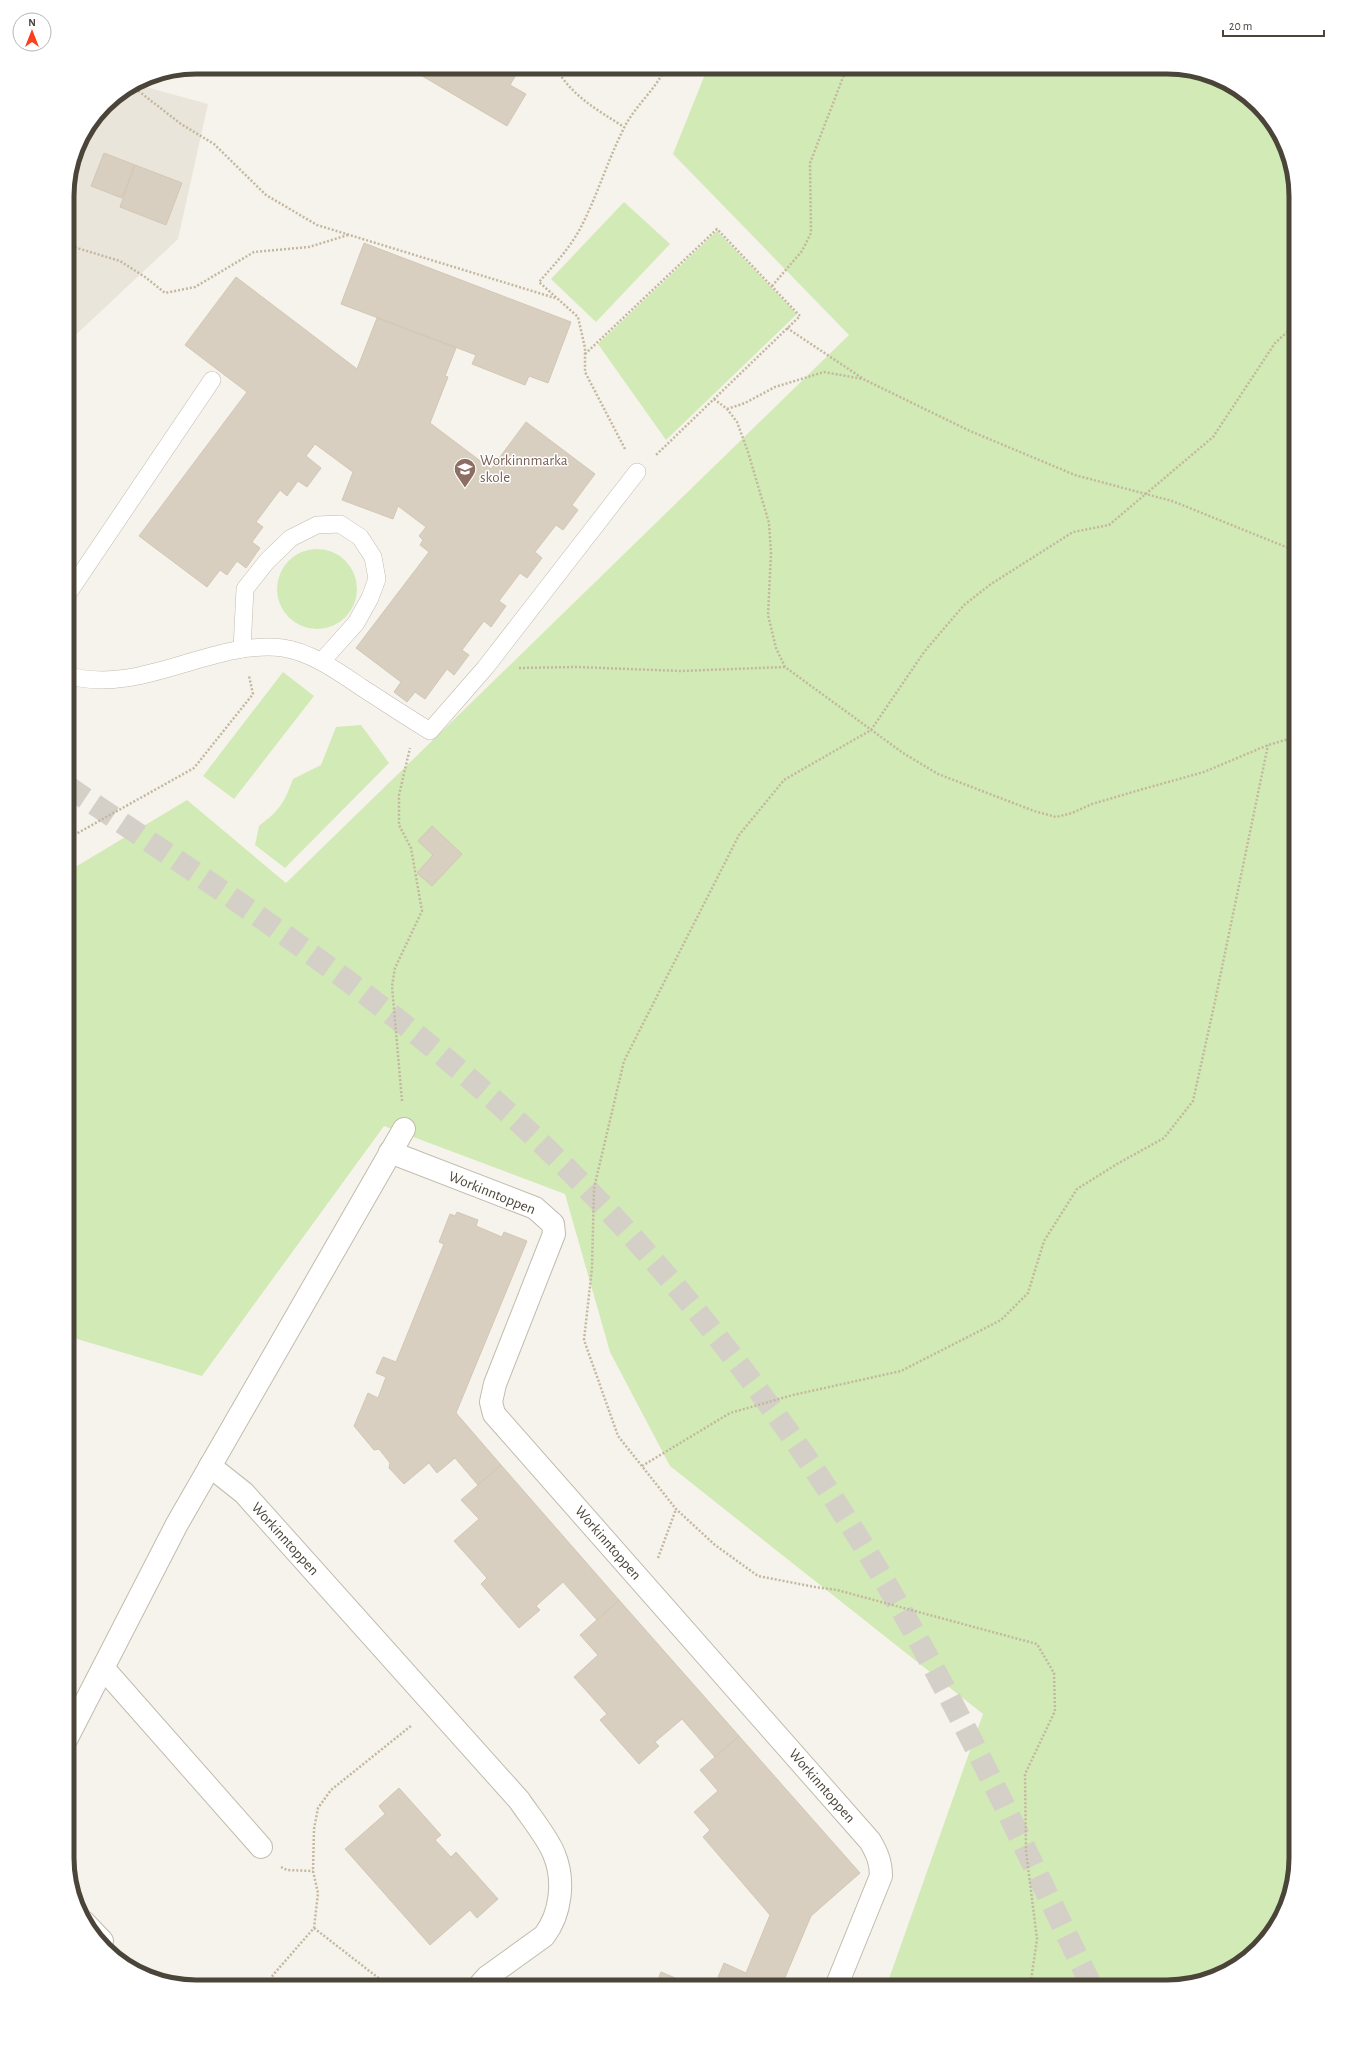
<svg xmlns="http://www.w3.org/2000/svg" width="1363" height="2054" viewBox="0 0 1363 2054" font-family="'Alegreya Sans',sans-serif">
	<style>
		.residential { fill: #eae5da }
		.green { fill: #d2eab5 }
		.building { fill: #d8cfc1; stroke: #d3c7b4 }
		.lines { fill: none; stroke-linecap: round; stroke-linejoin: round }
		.primary-tunnel { stroke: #d4d0c8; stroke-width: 22; stroke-dasharray: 22 11; stroke-linecap: butt }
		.lane-casing { stroke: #c2bbae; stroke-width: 18 }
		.street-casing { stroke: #c2bbae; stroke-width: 24 }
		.path { stroke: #c4b79f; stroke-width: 2.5; stroke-dasharray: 2 2; stroke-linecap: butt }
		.lane { stroke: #fff; stroke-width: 17 }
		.street { stroke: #fff; stroke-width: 22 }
		.labels { text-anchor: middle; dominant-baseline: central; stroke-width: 3; stroke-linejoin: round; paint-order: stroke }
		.education-label { font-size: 15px; fill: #785e54; stroke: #fff; text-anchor: start }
		.street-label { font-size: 15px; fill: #4b4439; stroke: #fff }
		.rim { fill: none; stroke: #4b4439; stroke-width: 5 }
	</style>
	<rect width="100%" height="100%" fill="#f6f3ec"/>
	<path class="residential" d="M135,84l73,20 -30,135 -111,104v-156l10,-41 28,-42z"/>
	<g class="green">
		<path d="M708,67h468l63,22 40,42 17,65v1663l-17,64 -47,47 -65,17h-281l97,-273 -313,-248 -60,-114 -45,-158 -181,-68 -182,250 -135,-40v-464l120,-72 99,83 563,-548 -176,-181z"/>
		<path d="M624,202l46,42 -74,78 -45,-43z"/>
		<path d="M717,231l80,83 -131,126 -68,-96z"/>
		<circle cx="317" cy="589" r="40"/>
		<path d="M283,672l31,24 -80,103 -31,-23z"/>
		<path d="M361,725l28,38 -104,105 -30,-23 4,-19c21,-16 25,-23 34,-47l28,-14 15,-38z"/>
	</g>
	<g class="building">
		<path d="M407,67h96l13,8 -6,10 16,9 -19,32z"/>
		<path d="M104,153l31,12 -13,33 -31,-12z"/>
		<path d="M135,165l47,18 -16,42 -46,-18z"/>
		<path d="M364,243l207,79 -23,61 -19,-7 -4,9 -53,-21 4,-9 -135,-51z"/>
		<path d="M236,277l121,92 20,-51 79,30 -11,28 3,1 -18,46 61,46 35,-47 69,52 -23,31 6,5 -15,20 -7,-5 -21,27 7,6 -15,20 -7,-5 -21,28 7,5 -15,21 -7,-6 -22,29 7,5 -15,20 -7,-6 -22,30 -10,-7 -8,10 -13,-10 7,-10 -45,-34 73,-96 -9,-7 3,-5 -4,-4 7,-9 -28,-21 -5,13 -51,-19 11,-28 -38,-28 -9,12 15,12 -14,19 -9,-6 -11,15 -7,-6 -24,32 7,5 -11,15 8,6 -14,20 -9,-7 -10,14 -7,-5 -13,17 -68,-51 108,-144 -62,-47z"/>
		<path d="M432,826l30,28 -30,32 -15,-13 16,-18 -15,-14z"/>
		<path d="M457,1212l21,8 -2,6 26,11 2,-5 23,9 -71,172 45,52 -23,20 -23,-27 -18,15 -8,-10 -25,21 -15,-16 1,-5 -11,-14 -5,1 -20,-24 14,-33 10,5 8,-21 -10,-4 7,-16 13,5 48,-118 -5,-2 11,-28 5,2z"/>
		<path d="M501,1465l118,135 -22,20 -34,-38 -27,24 4,4 -21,18 -38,-44 6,-6 -33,-37 25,-22 -18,-19z"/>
		<path d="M619,1600l120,136 -24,21 -33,-38 -27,23 4,4 -20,18 -39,-44 7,-6 -33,-37 24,-22 -18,-20z"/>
		<path d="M739,1736l121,137 -49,43 -30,71h-67l10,-24 22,10 24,-58 -67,-78 7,-7 -16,-18 24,-21 -18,-21z"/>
		<path d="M399,1788l42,47 -6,5 16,17 5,-5 42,47 -21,19 -7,-8 -40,35 -85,-96 40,-35 -6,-8z"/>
		<path d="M661,1972l31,13 5,2h-42z"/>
	</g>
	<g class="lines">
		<path class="primary-tunnel" d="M67,786c141,95 283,188 411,300 157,135 294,306 400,484 80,133 146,277 214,417"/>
		<g class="lane-casing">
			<g id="lane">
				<path d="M67,595l145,-215"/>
				<path d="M242,649l3,-60 22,-28 24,-23 26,-13 23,-1 20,13 13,20 4,22 -7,19 -14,25 -34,38"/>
				<path d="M67,655v-9"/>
				<path d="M67,675c72,22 144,-36 216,-27 28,4 56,24 78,39 23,15 46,30 69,44l55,-63 152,-196"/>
			</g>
		</g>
		<g class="street-casing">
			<g id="street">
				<path d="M390,1152l145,56 18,16 1,10 -59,150 -4,18 3,12 376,427c7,12 11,21 11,35l-45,111"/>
				<path d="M210,1466l34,27 275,307c10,15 29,38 35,54 11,26 7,60 -10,82l-57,41 -9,10"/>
				<path d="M104,1669l157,178"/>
				<path d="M67,1738l110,-214 227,-395"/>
				<path d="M84,1922l18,19"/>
			</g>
		</g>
		<g class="path">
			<path d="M555,67c18,30 41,42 69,60"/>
			<path d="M132,86l49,38 33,20 52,51 51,30 238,73"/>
			<path d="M67,245l53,16 25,16 20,16 30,-6 59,-35 55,-5 39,-12"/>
			<path d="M772,286l30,-35 9,-18 -1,-70 37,-96"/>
			<path d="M787,328l78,52 105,51 105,44 97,26 124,50"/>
			<path d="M585,354l132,-125 83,87 -144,139"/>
			<path d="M714,399l13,10 10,13 11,30 21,71 2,30 -3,62 8,33 9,19 118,86 35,21 96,37 22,6 16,-4 20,-9 51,-15 61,-17 64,-27 28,-8"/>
			<path d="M727,409l18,-6 30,-16 49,-15 39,7"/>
			<path d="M625,449l-40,-77v-24l-7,-31 -39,-35c15,-17 31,-34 42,-55 17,-33 27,-68 44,-101 11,-21 31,-37 41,-59"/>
			<path d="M519,668l58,-1 104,4 104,-4"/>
			<path d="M67,839l127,-71 59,-74 -4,-18"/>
			<path d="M402,1101l-10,-115 3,-18 27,-57 -11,-63 -12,-23v-30l11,-47"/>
			<path d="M642,1466l88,-53 63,-18 108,-24 100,-51 27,-27 16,-52 33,-52 40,-25 47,-26 29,-37 21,-95 54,-261"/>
			<path d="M658,1558l18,-49"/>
			<path d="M281,1867l6,3 26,1"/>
			<path d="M314,1928l76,59"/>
			<path d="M266,1987l7,-12 41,-47 4,-35 -5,-22 1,-42 4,-21 13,-18 81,-65"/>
			<path d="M1030,1987l7,-48 -11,-88 -1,-77 30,-63 -1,-38 -17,-29 -200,-54 -22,-3 -57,-11 -43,-31 -39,-36 -58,-73 -34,-96 8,-72 2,-80 30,-127 115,-226 45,-55 87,-50 53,-78 40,-47 27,-21 82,-52 36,-7 104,-88 62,-94 21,-19"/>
		</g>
		<use href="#lane" class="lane"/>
		<use href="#street" class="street"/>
	</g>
	<defs>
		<g id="school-pin" transform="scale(1.15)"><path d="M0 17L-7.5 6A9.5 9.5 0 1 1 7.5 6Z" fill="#8d6e63" stroke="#fff"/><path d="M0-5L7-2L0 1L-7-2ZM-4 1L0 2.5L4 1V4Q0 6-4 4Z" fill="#fff"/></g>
	</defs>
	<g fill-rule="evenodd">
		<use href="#school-pin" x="465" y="469"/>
	</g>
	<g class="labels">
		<g class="education-label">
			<text x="480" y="460">Workinnmarka<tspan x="480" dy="17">skole</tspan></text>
		</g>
		<g class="street-label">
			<text transform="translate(492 1193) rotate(22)">Workinntoppen</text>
			<text transform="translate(285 1539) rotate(48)">Workinntoppen</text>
			<text transform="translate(608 1543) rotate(49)">Workinntoppen</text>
			<text transform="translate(822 1786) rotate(49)">Workinntoppen</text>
		</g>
	</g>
	<path d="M0 0H1363V2054H0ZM196 74H1167A122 122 0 0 1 1289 196V1858A122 122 0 0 1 1167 1980H196A122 122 0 0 1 74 1858V196A122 122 0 0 1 196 74Z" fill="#fff" fill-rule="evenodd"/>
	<path class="rim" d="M196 74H1167A122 122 0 0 1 1289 196V1858A122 122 0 0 1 1167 1980H196A122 122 0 0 1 74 1858V196A122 122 0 0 1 196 74Z"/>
	<g transform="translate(32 32)"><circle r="19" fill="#ffffff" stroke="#b7b4b0"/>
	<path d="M0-3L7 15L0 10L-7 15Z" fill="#fc3f1d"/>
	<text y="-6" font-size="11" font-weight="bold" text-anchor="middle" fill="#4b4439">N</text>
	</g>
	<path d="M1223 30v6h101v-6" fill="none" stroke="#4b4439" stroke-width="2"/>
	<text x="1229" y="30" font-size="12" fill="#4b4439" stroke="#ffffff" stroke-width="3" paint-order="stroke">20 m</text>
</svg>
